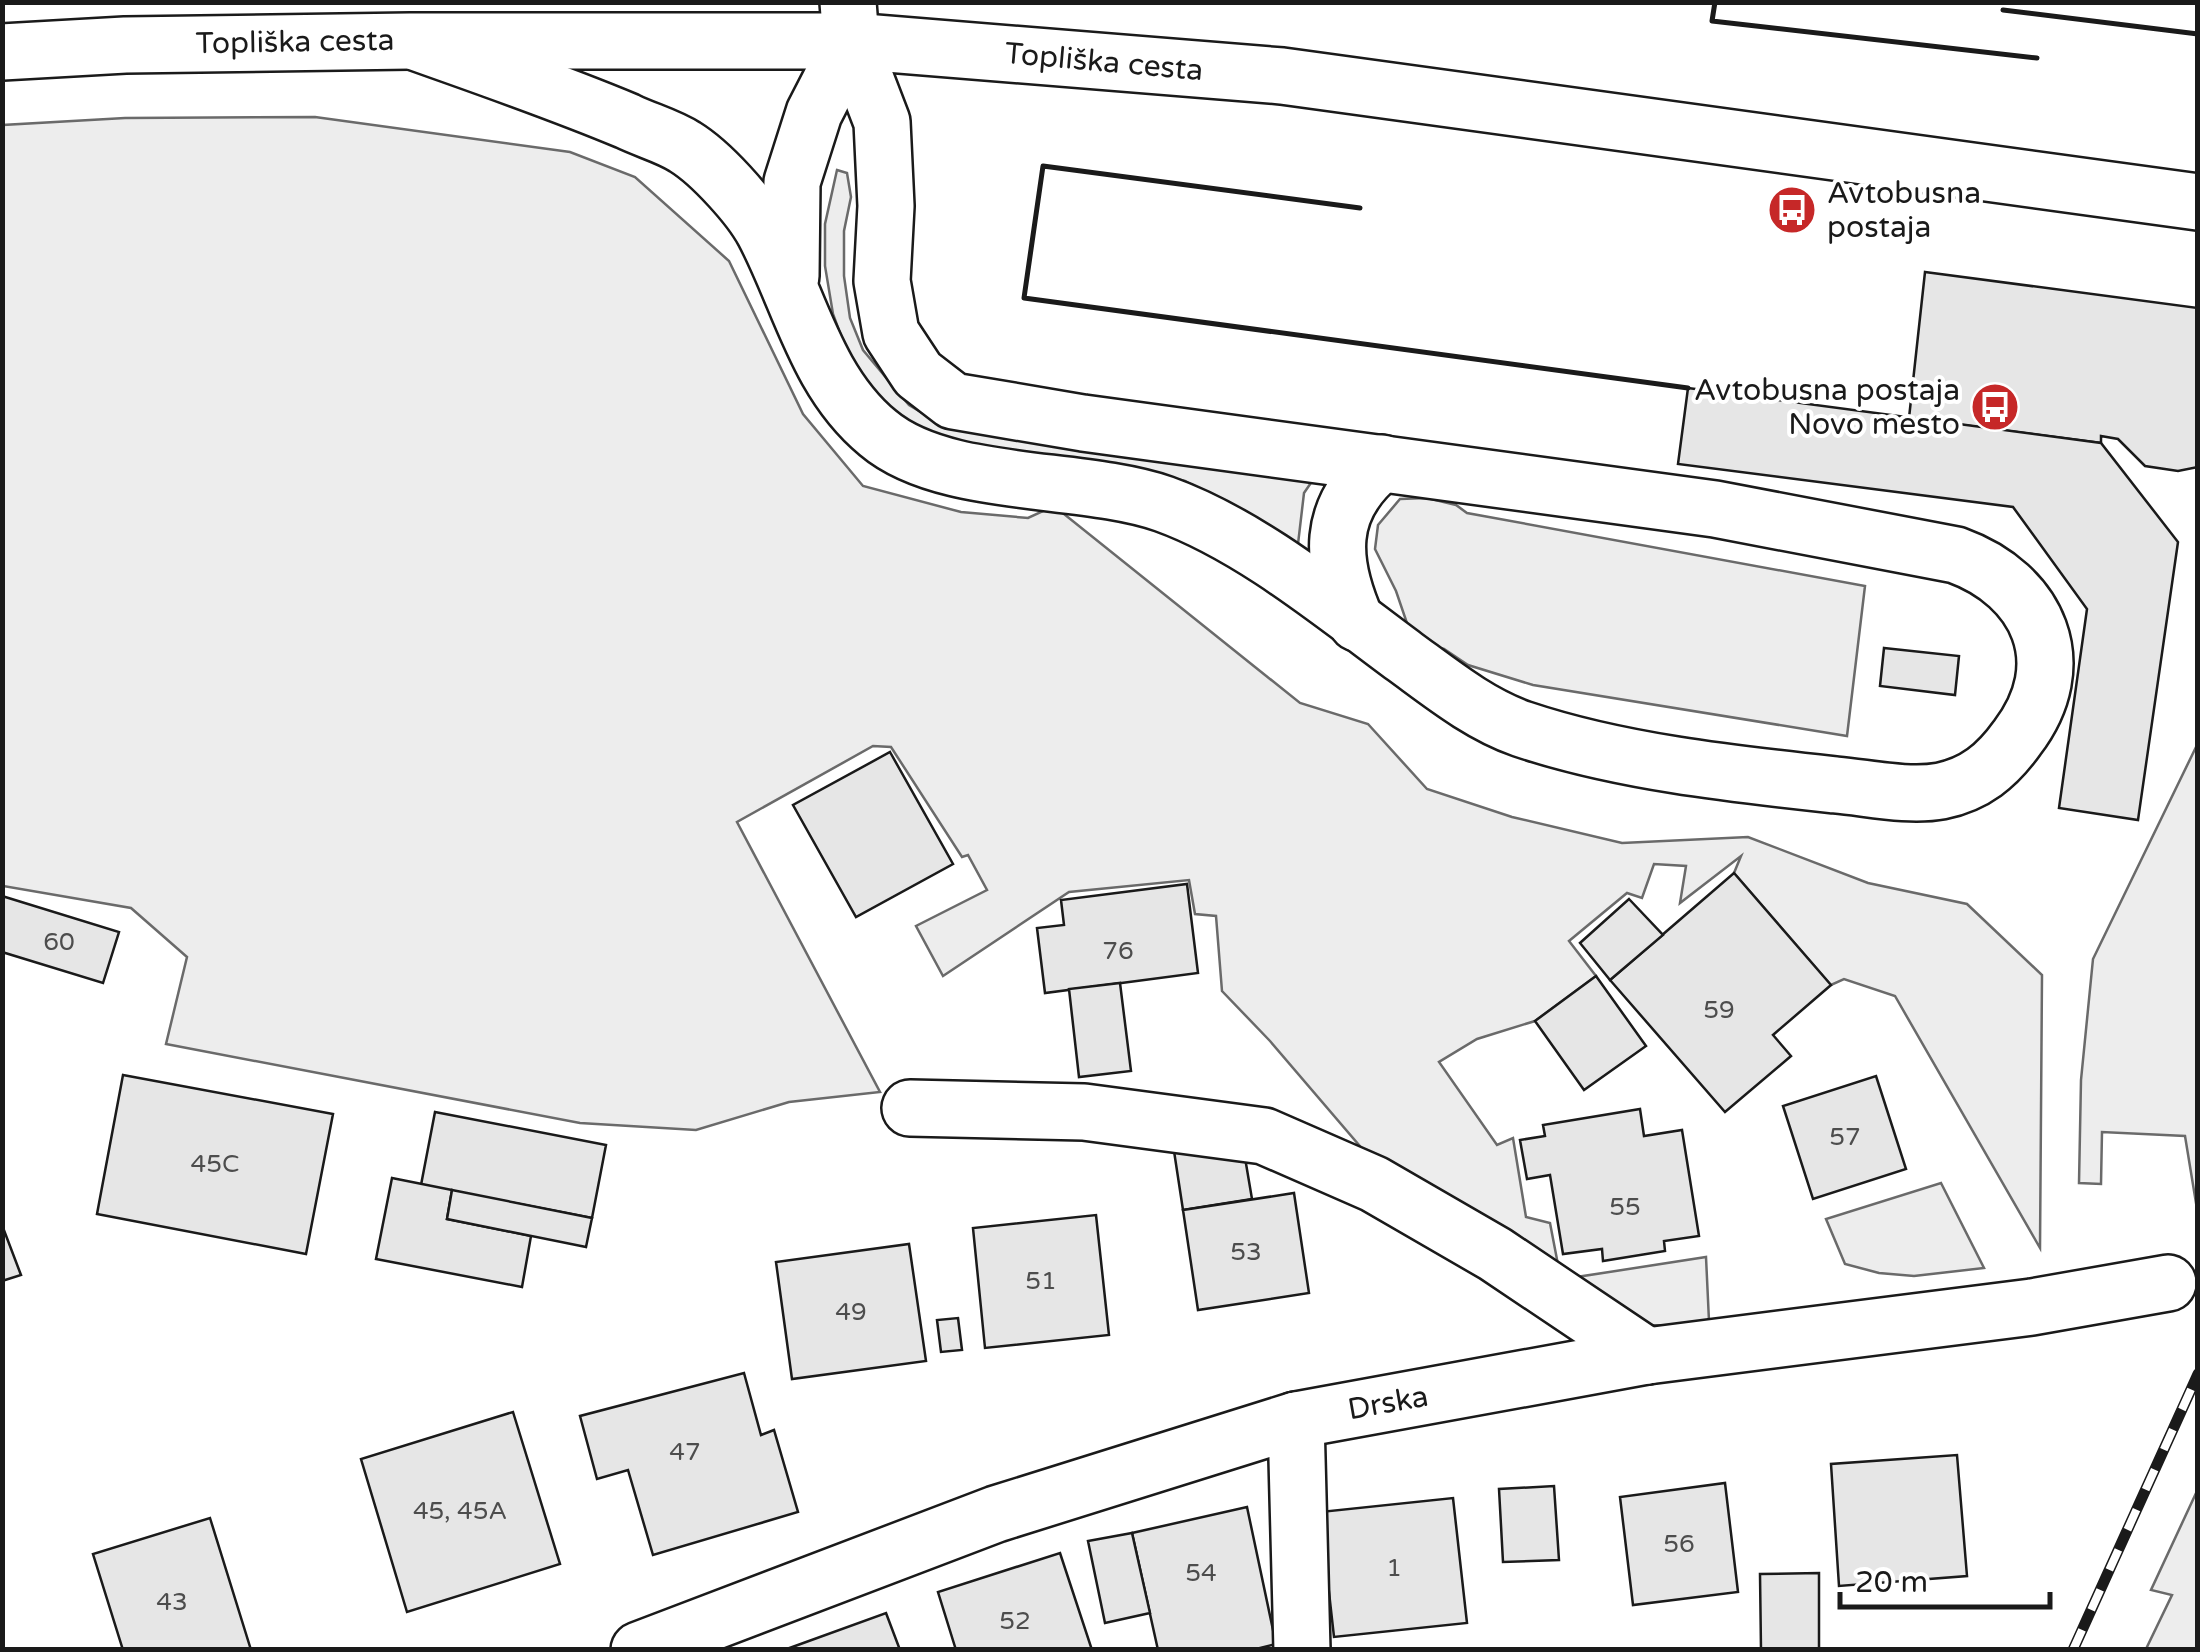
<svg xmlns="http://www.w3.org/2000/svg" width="2200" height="1652" viewBox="0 0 2200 1652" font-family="'Varela Round',sans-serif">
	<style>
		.built { fill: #ededed; stroke: #6a6a6a; stroke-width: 2.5 }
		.building { fill: #e6e6e6; stroke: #1a1a1a; stroke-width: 2.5 }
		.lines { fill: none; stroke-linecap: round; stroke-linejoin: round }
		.street-casing { stroke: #1a1a1a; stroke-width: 60 }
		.secondary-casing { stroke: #1a1a1a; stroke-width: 60 }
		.street { stroke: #fff; stroke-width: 55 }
		.secondary { stroke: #fff; stroke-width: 55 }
		.rail-casing { stroke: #1a1a1a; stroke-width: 11 }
		.rail { stroke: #fff; stroke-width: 8; stroke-dasharray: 22; stroke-linecap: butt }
		.wall { stroke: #1a1a1a; stroke-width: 5 }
		.labels { text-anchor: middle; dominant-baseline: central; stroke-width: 8; stroke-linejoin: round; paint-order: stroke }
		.number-label { font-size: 25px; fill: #4d4d4d }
		.street-label { font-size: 30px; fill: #1a1a1a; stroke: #fff }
		.poi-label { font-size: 30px; fill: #1a1a1a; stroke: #fff; text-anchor: start }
	</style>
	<rect width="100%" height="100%" fill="#fff"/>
	<g class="built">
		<path d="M315,117l255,35 65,25 94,84 74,153 60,72 98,26 67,6 26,-12 246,197 68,21 59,65 85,28 110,26 126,-6 120,46 99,21 75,71 -2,273 -145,-252 -51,-17 -13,6 -97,-112 7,-17 -61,47 6,-37 -32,-2 -12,34 -15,-5 -58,48 27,35 -61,45 -58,18 -38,23 58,83 16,-7 13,79 24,6 10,52 -195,-123 -95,-111 -48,-50 -6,-75 -21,-2 -6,-34 -120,12 -126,84 -27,-50 71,-36 -19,-35 -6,2 -71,-110 -18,-1 -136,76 143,270 -91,10 -93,28 -116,-7 -414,-79 21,-87 -56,-49 -128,-22v-761l122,-7z"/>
		<path d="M837,170l10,3 4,24 -7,34v45l6,42 13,32 46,55 27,16 379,56 -11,16 -6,51 -113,-63 -56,-13 -189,-28 -43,-22 -46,-55 -18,-49 -8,-48v-42z"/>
		<path d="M1427,498l29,7 11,8 398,73 -18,150 -314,-51 -65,-20 -24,-16 -20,-5 -14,-12 -14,-41 -21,-42 3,-24 22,-26z"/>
		<path d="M2197,745v464l-12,-73 -83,-4 -1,52 -22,-1 2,-103 12,-121z"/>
		<path d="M1941,1183l43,85 -70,8 -35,-3 -34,-9 -19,-45z"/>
		<path d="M1706,1257l3,64 -19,5 -38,-1 -43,-13 -32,-35z"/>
		<path d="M2197,1491v158h-51l26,-54 -21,-5z"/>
	</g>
	<g class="building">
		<path d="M1925,272l273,36v159l-20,4 -33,-5 -27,-27 -17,-3v7l-192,-25z"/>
		<path d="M1688,388l413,55 77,99 -40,278 -79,-12 28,-199 -74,-102 -335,-43z"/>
		<path d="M1884,648l75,8 -4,39 -75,-9z"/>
		<path d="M890,752l63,112 -97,53 -63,-112z"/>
		<path d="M1734,873l97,112 -58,50 18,21 -66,56 -115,-132z"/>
		<path d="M1187,884l11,89 -153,20 -8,-65 27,-3 -3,-25z"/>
		<path d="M2,896l117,36 -16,51 -101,-31z"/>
		<path d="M1629,899l34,36 -53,45 -30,-37z"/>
		<path d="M1596,976l50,70 -62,44 -49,-69z"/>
		<path d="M1120,983l11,88 -52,6 -10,-88z"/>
		<path d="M123,1075l210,39 -27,140 -209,-40z"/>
		<path d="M1876,1076l30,93 -93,30 -30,-93z"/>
		<path d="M1640,1109l4,27 38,-6 17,106 -35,5 1,10 -62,10 -1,-12 -39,5 -13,-79 -23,4 -7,-39 25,-4 -2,-11z"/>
		<path d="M435,1112l171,33 -14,73 -171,-33z"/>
		<path d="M1242,1140l10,59 -69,11 -9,-59z"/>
		<path d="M392,1178l60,12 -5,29 84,17 -9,51 -146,-28z"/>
		<path d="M452,1190l140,28 -6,29 -139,-28z"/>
		<path d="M1294,1193l15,100 -111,17 -15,-100z"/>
		<path d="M1096,1215l13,120 -124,13 -12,-120z"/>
		<path d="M2,1225l19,50 -19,6z"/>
		<path d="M909,1244l17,117 -134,18 -16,-117z"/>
		<path d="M958,1318l4,32 -21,2 -4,-32z"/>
		<path d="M744,1373l17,62 13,-5 24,82 -145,43 -25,-85 -31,9 -17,-63z"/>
		<path d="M513,1412l47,152 -153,48 -46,-153z"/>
		<path d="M1957,1455l10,121 -128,10 -8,-122z"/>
		<path d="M1725,1483l13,109 -105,13 -13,-108z"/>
		<path d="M1554,1486l5,74 -56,2 -4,-73z"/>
		<path d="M1453,1498l14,125 -133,14 -14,-125z"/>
		<path d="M1247,1507l29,137 -24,6h-94l-26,-117z"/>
		<path d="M210,1518l41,132h-128l-30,-96z"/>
		<path d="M1132,1533l18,80 -45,10 -17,-82z"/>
		<path d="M1060,1553l32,97h-136l-18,-58z"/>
		<path d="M1819,1573v77h-58l-1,-76z"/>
		<path d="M886,1613l14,37h-116z"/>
	</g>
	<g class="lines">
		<g class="street-casing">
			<g id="street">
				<path d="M418,43c70,25 140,49 209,78 18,9 41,15 58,26 26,16 65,59 79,85 36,68 52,150 114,201 66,56 203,42 286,71 86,31 168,99 241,153 37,27 74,57 117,72 98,33 212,45 314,56 33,3 73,12 105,6 34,-7 56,-25 76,-53 57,-74 22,-153 -61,-183l-241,-46 -632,-86 -130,-22 -35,-27 -27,-41 -9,-52 4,-75 -4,-84 -31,-81 -3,-39"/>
				<path d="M791,276l1,-94 22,-69 37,-72"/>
				<path d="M1357,623c-27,-61 -32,-114 25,-160"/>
				<path d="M910,1108l174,4 180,24 110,48 121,70 152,102"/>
				<path d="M1296,1420l6,230"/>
				<path d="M639,1650l357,-136 300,-94 351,-64 385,-49 136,-24"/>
			</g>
		</g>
		<g class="secondary-casing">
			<path id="secondary" d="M2,52l123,-7 285,-4h441l431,35 916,126"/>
		</g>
		<use href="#street" class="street"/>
		<use href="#secondary" class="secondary"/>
		<g class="rail-casing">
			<path id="rail" d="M2073,1650l125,-276"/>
		</g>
		<use href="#rail" class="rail"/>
		<g class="wall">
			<path d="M1715,2l-3,19 325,37"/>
			<path d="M2003,10l195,24"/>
			<path d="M1360,208l-317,-42 -19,132 664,90"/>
		</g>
	</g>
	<defs>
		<g id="bus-disc" transform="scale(2.5)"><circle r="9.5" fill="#c62828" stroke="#fff"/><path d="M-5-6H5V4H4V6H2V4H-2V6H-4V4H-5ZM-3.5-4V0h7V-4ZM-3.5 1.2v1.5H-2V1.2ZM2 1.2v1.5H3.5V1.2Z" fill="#fff"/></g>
	</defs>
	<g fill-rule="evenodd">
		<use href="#bus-disc" x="1792" y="210"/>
		<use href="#bus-disc" x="1995" y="407"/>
	</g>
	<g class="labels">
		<g class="number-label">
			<text x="59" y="942">60</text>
			<text x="1118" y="951">76</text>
			<text x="1719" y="1010">59</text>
			<text x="1845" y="1137">57</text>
			<text x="215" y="1164">45C</text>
			<text x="1625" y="1207">55</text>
			<text x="1246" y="1252">53</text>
			<text x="1041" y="1281">51</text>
			<text x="851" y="1312">49</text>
			<text x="685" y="1452">47</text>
			<text x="460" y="1511">45, 45A</text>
			<text x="1679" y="1544">56</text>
			<text x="1394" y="1568">1</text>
			<text x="1201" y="1573">54</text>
			<text x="172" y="1602">43</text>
			<text x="1015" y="1621">52</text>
		</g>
		<g class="street-label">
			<text transform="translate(295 42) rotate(-1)">Topliška cesta</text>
			<text transform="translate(1104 62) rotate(5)">Topliška cesta</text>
			<text transform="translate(1388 1403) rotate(-10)">Drska</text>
		</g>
		<g class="poi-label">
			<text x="1827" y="193">Avtobusna<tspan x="1827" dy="34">postaja</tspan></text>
			<text x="1960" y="390" text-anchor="end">Avtobusna postaja<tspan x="1960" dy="34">Novo mesto</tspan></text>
		</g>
	</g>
	<rect width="2200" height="1652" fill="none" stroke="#1a1a1a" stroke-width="10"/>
	<path d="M1840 1592v15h210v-15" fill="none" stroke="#1a1a1a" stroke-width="5"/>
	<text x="1855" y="1592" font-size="30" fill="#1a1a1a" stroke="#ffffff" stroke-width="8" paint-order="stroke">20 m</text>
</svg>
